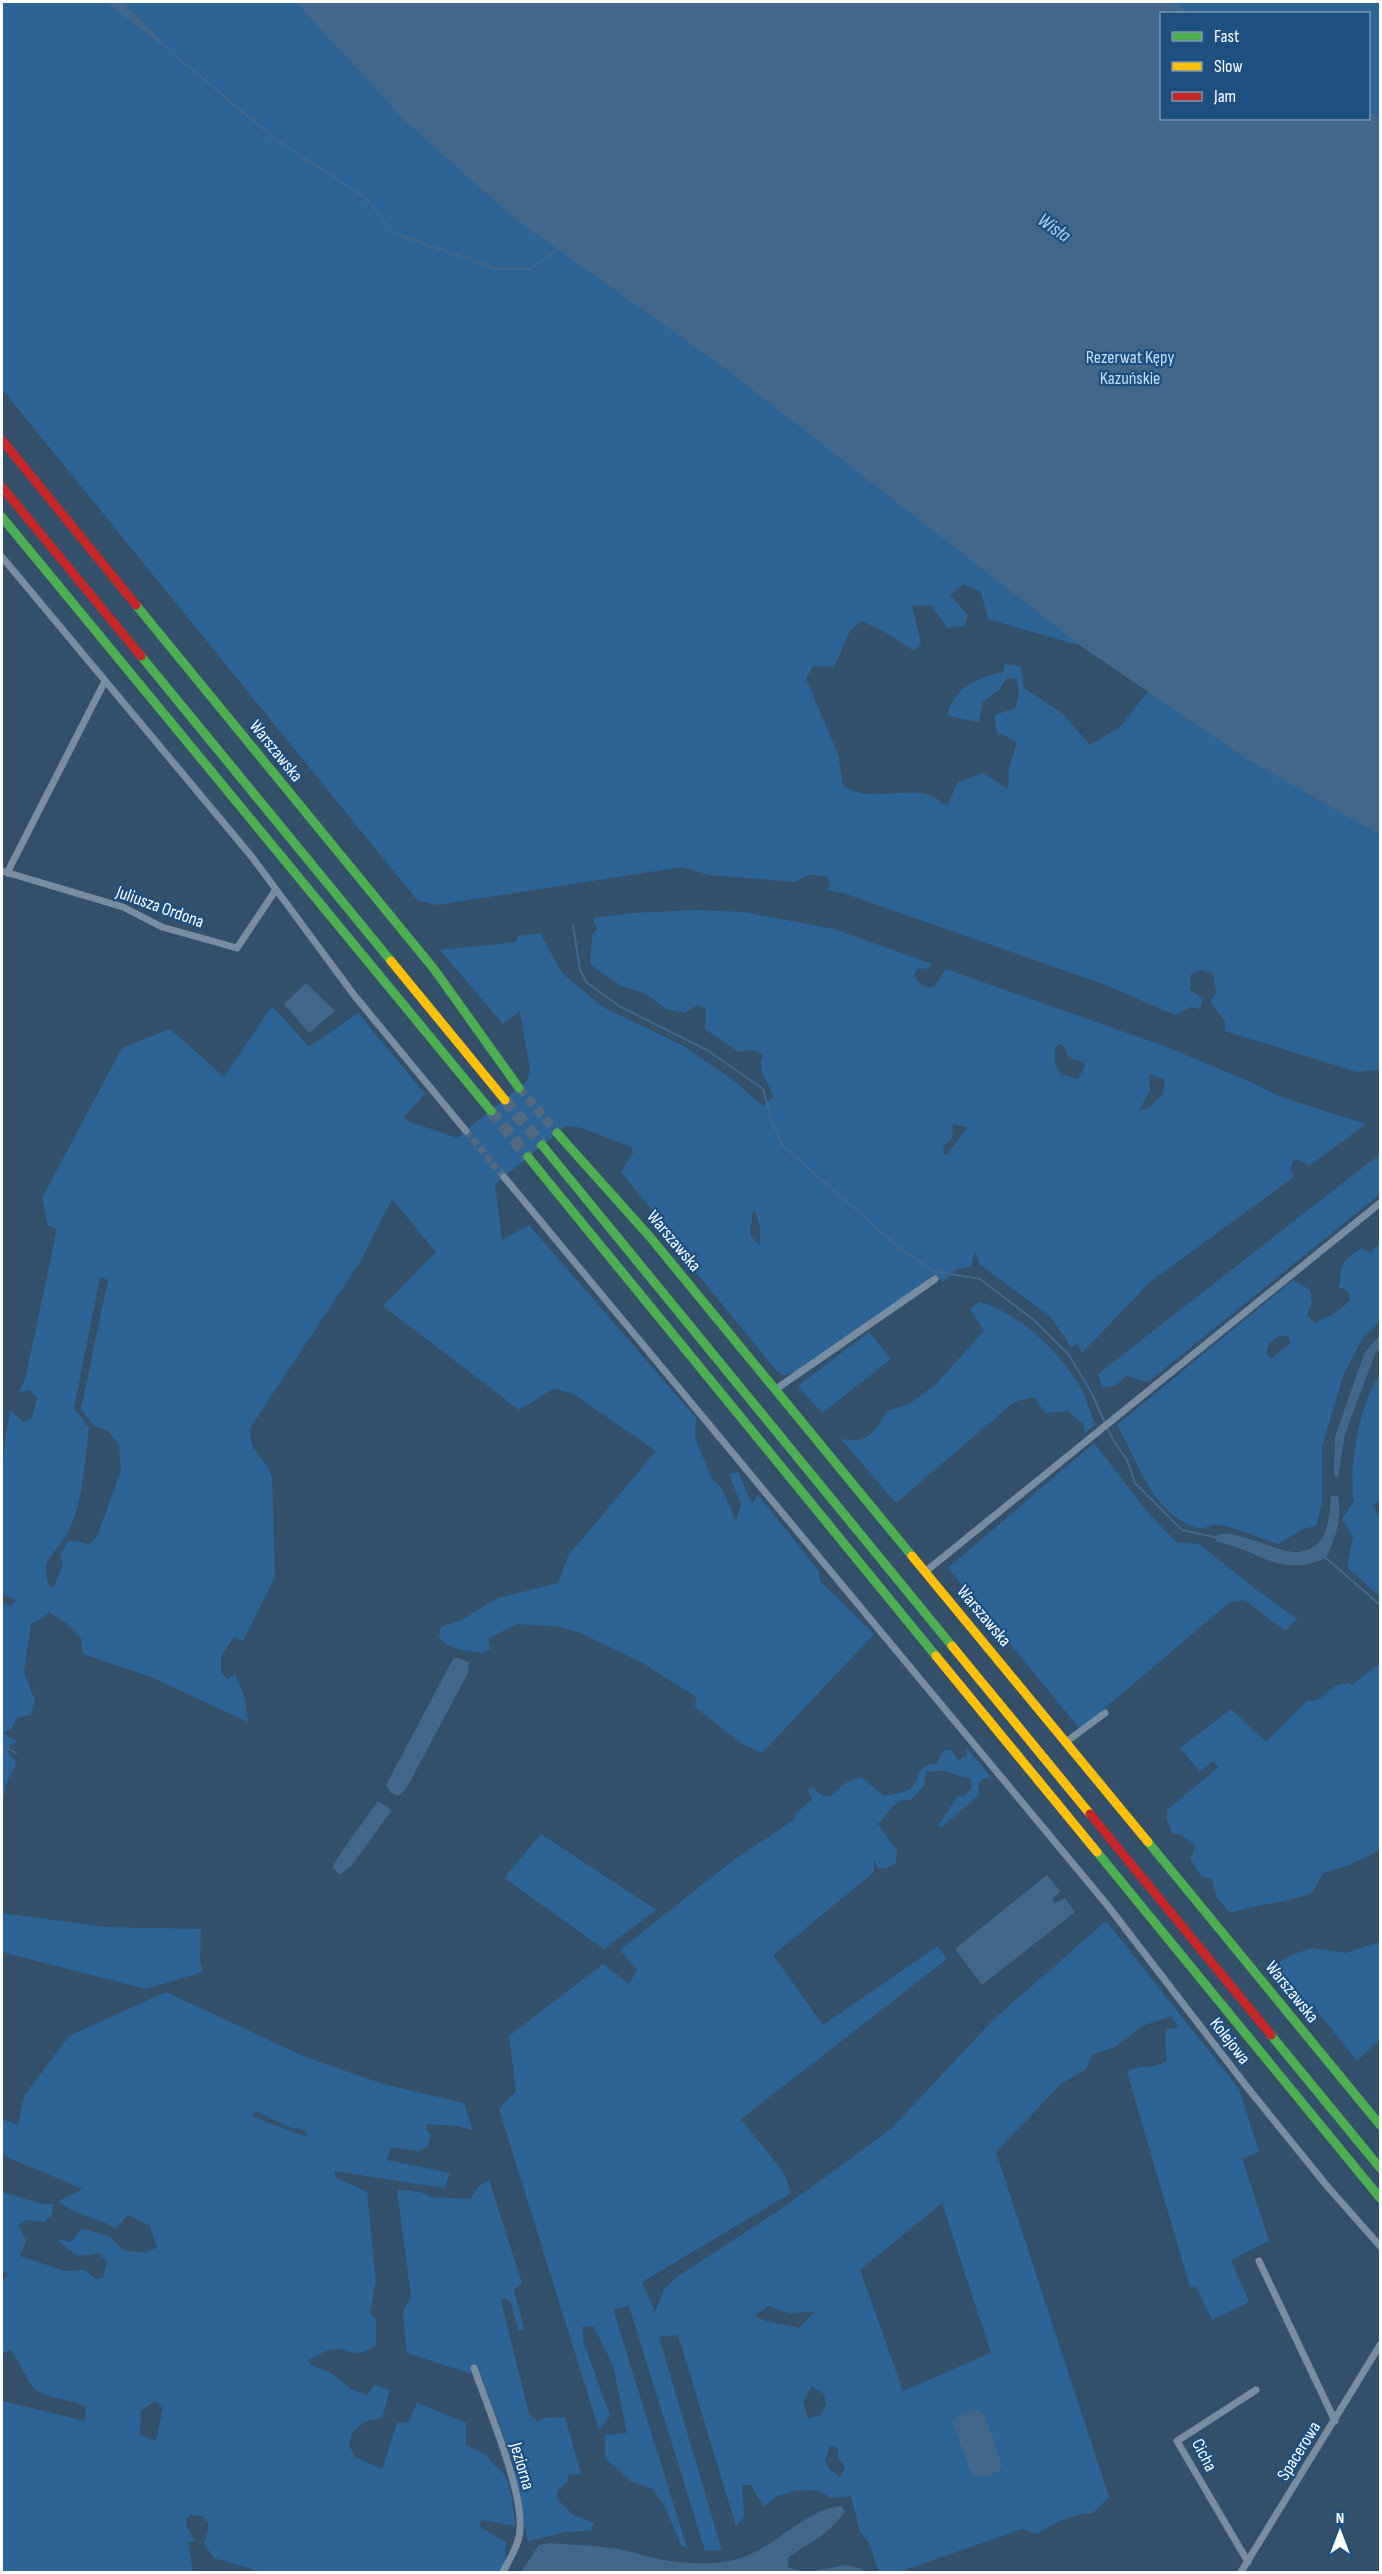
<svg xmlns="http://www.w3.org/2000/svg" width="1382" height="2574" viewBox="0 0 1382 2574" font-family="'Sofia Sans Condensed',sans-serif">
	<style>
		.green { fill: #2d6497; fill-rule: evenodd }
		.water { fill: #43678b }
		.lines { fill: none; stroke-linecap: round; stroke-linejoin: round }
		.stream { stroke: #43678b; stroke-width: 2 }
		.street-tunnel { stroke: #526980; stroke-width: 7; stroke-dasharray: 7 3.5; stroke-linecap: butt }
		.secondary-tunnel { stroke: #526980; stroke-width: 9; stroke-dasharray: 9 4.5; stroke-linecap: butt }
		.highway-tunnel { stroke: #526980; stroke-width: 12; stroke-dasharray: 12 6; stroke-linecap: butt }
		.street { stroke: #7a8da0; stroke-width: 7 }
		.fast { stroke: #4caf50; stroke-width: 9 }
		.slow { stroke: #ffc107; stroke-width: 9 }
		.jam { stroke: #c62828; stroke-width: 9 }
		.labels { text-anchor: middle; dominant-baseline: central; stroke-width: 4.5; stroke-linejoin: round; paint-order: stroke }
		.park-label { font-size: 18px; fill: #c6dff7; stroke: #1d4f81 }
		.street-label { font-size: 18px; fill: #fff; stroke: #1d4f81 }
		.water-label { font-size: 20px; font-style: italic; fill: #add0f1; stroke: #1d4f81 }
	</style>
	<rect width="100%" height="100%" fill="#344f6a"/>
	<g class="green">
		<path d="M2,2h1378v1067l-23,3 -132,-41v-9l-14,-20 5,-10 -3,-19 -13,-3 -9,4 -1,16 13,9 -3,10 -9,-2 -16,8 -72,-31 -260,-91 -16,-3 3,-7 -3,-7 -19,-1 -13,7 -87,-7 -25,-8 -246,38 -20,-5 -415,-511zM1162,14h206v104h-206zM964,584l17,8 7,27 93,27 67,45 -28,36 -30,18 -28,-32 -38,-25 -3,-22 -16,-2 -2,8c-25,6 -51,15 -55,44l31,6 4,-21 16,-11 8,-12 10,1 2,14 -3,15 -22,7 3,18 9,3 11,7 -8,24 -1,22 -25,-16 -25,9 -10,22h-5c-25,-26 -72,4 -100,-19l-5,-31 -32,-75 7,-13 21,1 16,-36 11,-10 21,9 32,21 7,-8 -9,-37 19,-1 17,23 16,-2 4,-11 -18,-20z"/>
		<path d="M697,910l46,2 91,17 98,35 -3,4 -12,1 -3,6 7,10 8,3 6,-3 11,-16 221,78 88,37 26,13 85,27 -57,42 -9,-6 -7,1 -3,8 4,8 -144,105 -68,71 -4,-9 -7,3 -21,-31 -70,-51 -5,-14 -4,16 -14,2 -14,13 -7,-7h-3c-26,19 -126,100 -150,100l-7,-5 -104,-127 3,-8 -19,-20 -35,-43 12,-19 -1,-6 -54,-20 -12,-1 -71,58 7,56 27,-15 167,193 -1,20 17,41 9,8 15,34 5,-16 -12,-31 9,-2 14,32 6,-9 61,76 1,10 54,53 -112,119 -20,-9 -47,-37 1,-10 -55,-35 -63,-30 -24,-6 -37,-2 -29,15 2,10 -7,4c-14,-2 -35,-3 -44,-16l2,-10 21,-7 33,-21 63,-16 10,-27 88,-105 -84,-58 -19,-4 -34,21 -136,-104 53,-54 -44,-53 -32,63 -110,166c-2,24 15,28 22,49l3,100 -32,64 -9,-4 -13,19v17l7,6 7,-5 10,25 3,23 -97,-45 -68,-23 -2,-16 -14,-14 -18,-12 -8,7 -10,5 -7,48 11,29 -4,14 -13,2 -7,12 -7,4 13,9 -6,2 -3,8 9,11 -10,18 -5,24v-206l1,4 7,3 8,-6 -16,-5v-131l8,-54 13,12 9,-4 5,-20 -7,-8 -11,2 6,-12 32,-151 -9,-3 -6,-28 80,-150 48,-19 54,48 48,-71 37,41 49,-34 67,81 -21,23 3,4 50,17 71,-58 2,-10 -10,-59 -17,13 -63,-74 76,-8 2,-6 22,-3 22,40 39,33 84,41 48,33 30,26 10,-9c-5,-19 -17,-22 -10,-43l-10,-4 -14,2 -34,-23 1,-20 -8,-4 -13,8 -19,-4 -20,-15 -25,-8 -31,-22 2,-29 5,-6 -4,-11 39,-5zM1060,1044l5,3 2,8 7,5 8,1 3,5 -7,13 -16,-4 -7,-11v-16zM1149,1074l16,6 -2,14 -14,14 -10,3 11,-21zM953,1124l15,3 -21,28 -4,-2 1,-8 8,-7zM753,1210l3,3 4,14v18l-10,-10zM100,1277l8,3 -27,129 13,17 14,5 11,14 2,25 -24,67 -8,7 -20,-4 -9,15 3,8 -9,25 -6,-4c-6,-27 2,-24 15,-44 21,-32 21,-76 26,-112l-15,-20z"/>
		<path d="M1380,1154v40l-232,188 -21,-6 -13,10 -12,2 -4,-14z"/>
		<path d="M1380,1243v78l-17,17 -19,35 -22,74v57l-6,22 -13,3 -25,15c-19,-6 -38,-15 -58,-19 -8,-2 -16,6 -26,2 -43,-16 -56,-66 -77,-102l176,-145 17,10 2,13 -5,12 8,8 17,-8 18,-14 -1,-8 -4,-4 -7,-1c4,-7 1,-12 3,-19 2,-9 13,-16 20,-21l9,5zM1280,1336h8l3,7 -21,16 -4,-6 3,-10z"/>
		<path d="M979,1302c43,12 82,51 103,88 6,11 6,22 14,34l-11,9 -2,-9 -15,-13 -23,2 -11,-16 -20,5 -118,101 -55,-64c28,5 33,-6 46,-28l22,-7 26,-19 49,-54 -14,-22z"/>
		<path d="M869,1332l22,27 -69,54 -24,-27z"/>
		<path d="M1380,1374v127l-7,5 7,11v80l-33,-30 6,-30 -11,-18 12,-18c-6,-34 6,-99 26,-127z"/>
		<path d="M1094,1443l51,66 31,33 23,2 59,47 39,28 -12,12 -40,-31 -15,2 -150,127 -132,-161z"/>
		<path d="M1380,1663v187l-31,15 -26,8 -11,20c-26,10 -54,11 -82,20l-14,-17 -4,-17 -11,-3 -11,-18 4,-6 1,-7 -13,-10 -10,-2 -5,-14v-9l52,-43 -6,-6 -13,11 -20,-24 51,-39 35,33 42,-42c12,3 17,-7 26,-13 4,-3 10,-3 15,-4l3,2z"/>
		<path d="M967,1748l25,31 -9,-1 -5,7 1,10 -37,32 -4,-1 20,-30 6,1 8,-10 -2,-10c-9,1 -11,-2 -19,-4 -8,-3 -16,-2 -25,-1l-2,13 -13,15h-10l-9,7 -14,17 19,27 -1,12 -10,6 -9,-2 -3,-7v12l-101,83 50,70 115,-79 9,13 -206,160 43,54 7,20 -149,89 13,30 9,-23 13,-12 110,-72 105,-77 102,-109 112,-98 133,168 20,63 -17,6 27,83 -38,19 18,42 -37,18 -16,-33h-6l-63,-215c13,-8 27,-3 40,-11l-2,-19 2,-13 12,-1 -8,-12 -29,10 -27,21 -23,8 -6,14 -25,15 -65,68 113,345 -16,16c-21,1 -40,10 -56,21l-15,-5 -123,43h-20l-10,-29 -9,-11 -9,-36 -20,2 -14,-8 -22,1 -18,5 -13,11 -13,-22h-9l2,31 -8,10 -58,-191 -19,2 63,214 -17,-1 -76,-244 -16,3 74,239 -6,-3 -16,-38 -12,-18 -23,-8 -25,-23v-23l22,-2 -14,-68 -19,-38 -11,-1v15l27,75 -11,14 -100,-321 17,-18 -7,-55 94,-72 26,20 8,-14 -17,-20 111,-88 64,-43v-5l17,-14 -4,-10 3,-3 10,8 8,2 17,-14 15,-6 23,19c9,-2 23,-3 29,-10 9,-11 3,-21 23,-22l8,-14h7l5,8 4,2 7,-5zM942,2203l49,150 -88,38 -43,-121zM768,2306l21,7 25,-1 -15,16 -33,-7 -12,-5zM812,2386l12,8 2,10 -5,11 -13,3 -5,-16zM830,2445l8,3v10l7,9 -5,10 -10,-7 -5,-9z"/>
		<path d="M541,1834l115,76 -52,39 -100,-71z"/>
		<path d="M2,1913l104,14 95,2 -1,33 3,10 -57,17 -144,-37z"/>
		<path d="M1380,1942v97l-23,22 -43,-54 -6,-2 -29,-34 1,-9 9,-6 23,-8 34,5z"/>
		<path d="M166,1992l137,64 80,28 81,19 9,27 -16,-4 -30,-2 -1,6 5,4 -3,12 -9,5 -28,-4 -4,13 63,13 -6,15 -110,-17 1,6 32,15 9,89 -6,33 6,5v26c-23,17 -27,1 -46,5 -7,1 -15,8 -22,10l3,5 20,8 20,16 16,6 7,-10 16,5 -8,28 -18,4 -12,11 -3,12 6,12 27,12 15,-46 11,-1 9,-19 49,20v22l21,10c3,10 11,10 16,18 8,11 11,39 12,53l-34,-6 -1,7 26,15 -1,19 -4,11h-239l-48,-14 -10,-14 5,-20 -6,-8 -12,-1 -5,3 1,9 8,14 -7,1 5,30h-191v-171l83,20 1,-15c-14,-6 -39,-8 -50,-16 -6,-4 -18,-31 -25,-40l-9,3v-72l6,-7 -6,-4v-78l40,12h11l-1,10 -7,8 -18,-2 -9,5 8,15 -6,16 44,15 21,-1 10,9 8,-1 4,-17 -9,-8c-23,6 -24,1 -41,-14l14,3 11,-14 28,9 13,13 22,3 12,-6 -7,-21 -22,-11 -13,14c-17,-13 -41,-13 -56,-28l24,-12 -81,-34v-36l16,6 6,-29 45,-60zM256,2111l33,16 16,3 2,7 -56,-21zM156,2401l7,7 -7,33 -16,-6 1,-25z"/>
		<path d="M489,2180l33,103 -8,7 10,39 -5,2 -9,-30 -8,-3v7l27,109 9,8 7,-4 20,-1 16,57 -13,1v6l-10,9 -1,9 16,16 21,8 -3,8 -25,1 -38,9 -16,-81 -30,-83 -75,-24 -4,-41 8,-15 -14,-108 27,4 6,4 40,2 9,-13z"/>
	</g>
	<g class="water">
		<path d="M105,2h18l53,54z"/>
		<path d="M296,2h877l18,11 -29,1v104h206l1,-8 11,10v715l-135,-77 -164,-112 -359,-280 -208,-148 -111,-99z"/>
		<path d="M306,983l29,28 -26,22 -25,-29z"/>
		<path d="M1380,1334v14l-5,6 -30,80 -7,43 -4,-1 1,-39 29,-83z"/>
		<path d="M1331,1496h7c4,23 -2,41 -12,62 -48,21 -65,-8 -109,-16l-3,-5c15,-13 61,16 84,15 30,-3 31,-31 33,-56z"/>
		<path d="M458,1658l11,4 -1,11 -62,116 -8,7 -7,-3 -5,-8 67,-126z"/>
		<path d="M378,1801l14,9 -41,56 -11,9 -7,-8 5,-10z"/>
		<path d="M1047,1875l13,16 -8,9 3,3 10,-5 10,14 -93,73 -27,-36z"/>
		<path d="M976,2409l8,4 18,52 -4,7 -16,5 -9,-1 -21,-54 7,-7z"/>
		<path d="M841,2506l4,5c-15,24 -35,30 -57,47v9l17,5h-284l18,-27 10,-2c23,2 46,2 69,6 13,2 26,7 40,10 26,5 61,7 86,-2 33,-12 63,-48 97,-51z"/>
		<path d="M846,2565l16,4 2,3h-57z"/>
	</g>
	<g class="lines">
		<g class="stream">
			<path d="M176,56l99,83 91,59 27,35 104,36h33l30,-21"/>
			<path d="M573,926l7,44 6,12 33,24 88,44 56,39 8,30 11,26 119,104 32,22 47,8 55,42 34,34 23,39 20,44 15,22 8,23 47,47 32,7"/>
			<path d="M1326,1558l54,47"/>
			<path d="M2,1745l14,8"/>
		</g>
		<path class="street-tunnel" d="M466,1131l38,46"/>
		<path class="secondary-tunnel" d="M519,1088l38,45"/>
		<g class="highway-tunnel">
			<path d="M505,1100l37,45"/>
			<path d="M491,1111l37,46"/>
		</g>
		<g class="street">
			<path d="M2,557l250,300 102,138 112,136"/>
			<path d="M2,871l121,36 39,20 75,21 38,-57"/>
			<path d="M7,873l97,-190"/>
			<path d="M504,1177l604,729 139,181 80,99 53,60"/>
			<path d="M776,1389l159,-110"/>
			<path d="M925,1572l455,-369"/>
			<path d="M1066,1742l39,-29"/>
			<path d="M1259,2261l76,160"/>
			<path d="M474,2368c14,40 49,122 46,161 0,14 -11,31 -17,43"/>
			<path d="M1248,2562l-71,-121 79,-51"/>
			<path d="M1241,2572l139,-227"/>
		</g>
		<g class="fast">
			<path d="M2,517l489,594"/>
			<path d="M136,605l298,364 85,119"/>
			<path d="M141,656l250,305"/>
			<path d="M557,1133l93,104 262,319"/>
			<path d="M542,1145l410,501"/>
			<path d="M528,1157l408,499"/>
			<path d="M1148,1842l232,283"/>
			<path d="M1097,1852l283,346"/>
			<path d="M1271,2035l109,133"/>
		</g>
		<g class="slow">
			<path d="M391,961l114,139"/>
			<path d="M912,1556l236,286"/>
			<path d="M952,1646l138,168"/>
			<path d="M936,1656l161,196"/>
		</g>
		<g class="jam">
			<path d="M2,440l134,165"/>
			<path d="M2,487l139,169"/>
			<path d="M1090,1814l181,221"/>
		</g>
	</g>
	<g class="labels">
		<g class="park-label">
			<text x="1130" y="357">Rezerwat Kępy<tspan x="1130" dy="21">Kazuńskie</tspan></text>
		</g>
		<g class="street-label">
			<text transform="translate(276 751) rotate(51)">Warszawska</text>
			<text transform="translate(160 907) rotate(20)">Juliusza Ordona</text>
			<text transform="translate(674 1241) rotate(50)">Warszawska</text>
			<text transform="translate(984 1616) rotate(50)">Warszawska</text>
			<text transform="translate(1292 1992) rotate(51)">Warszawska</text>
			<text transform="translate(1230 2041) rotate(52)">Kolejowa</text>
			<text transform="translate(1299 2451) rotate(-58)">Spacerowa</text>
			<text transform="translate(1204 2455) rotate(63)">Cicha</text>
			<text transform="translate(522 2466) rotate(74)">Jeziorna</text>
		</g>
		<g class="water-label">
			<text transform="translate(1054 228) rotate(35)">Wisła</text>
		</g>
	</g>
	<rect width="1382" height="2574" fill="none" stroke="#ffffff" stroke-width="6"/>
	<rect x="1160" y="12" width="210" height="108" fill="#1d4f81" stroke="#7795b3" stroke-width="1.5"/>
	<rect x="1172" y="32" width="30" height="9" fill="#4caf50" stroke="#7795b3" stroke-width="1.5"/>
	<text x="1214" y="42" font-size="18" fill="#ffffff">Fast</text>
	<rect x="1172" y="62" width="30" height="9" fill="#ffc107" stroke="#7795b3" stroke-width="1.5"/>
	<text x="1214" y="72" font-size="18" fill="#ffffff">Slow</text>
	<rect x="1172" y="92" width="30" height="9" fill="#c62828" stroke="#7795b3" stroke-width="1.5"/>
	<text x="1214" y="102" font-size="18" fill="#ffffff">Jam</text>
	<g transform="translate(1340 2532)" stroke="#1d4f81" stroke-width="4.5" paint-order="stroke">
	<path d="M0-4.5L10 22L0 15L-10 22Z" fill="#ffffff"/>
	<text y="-9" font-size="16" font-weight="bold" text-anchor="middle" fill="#ffffff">N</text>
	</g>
</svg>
